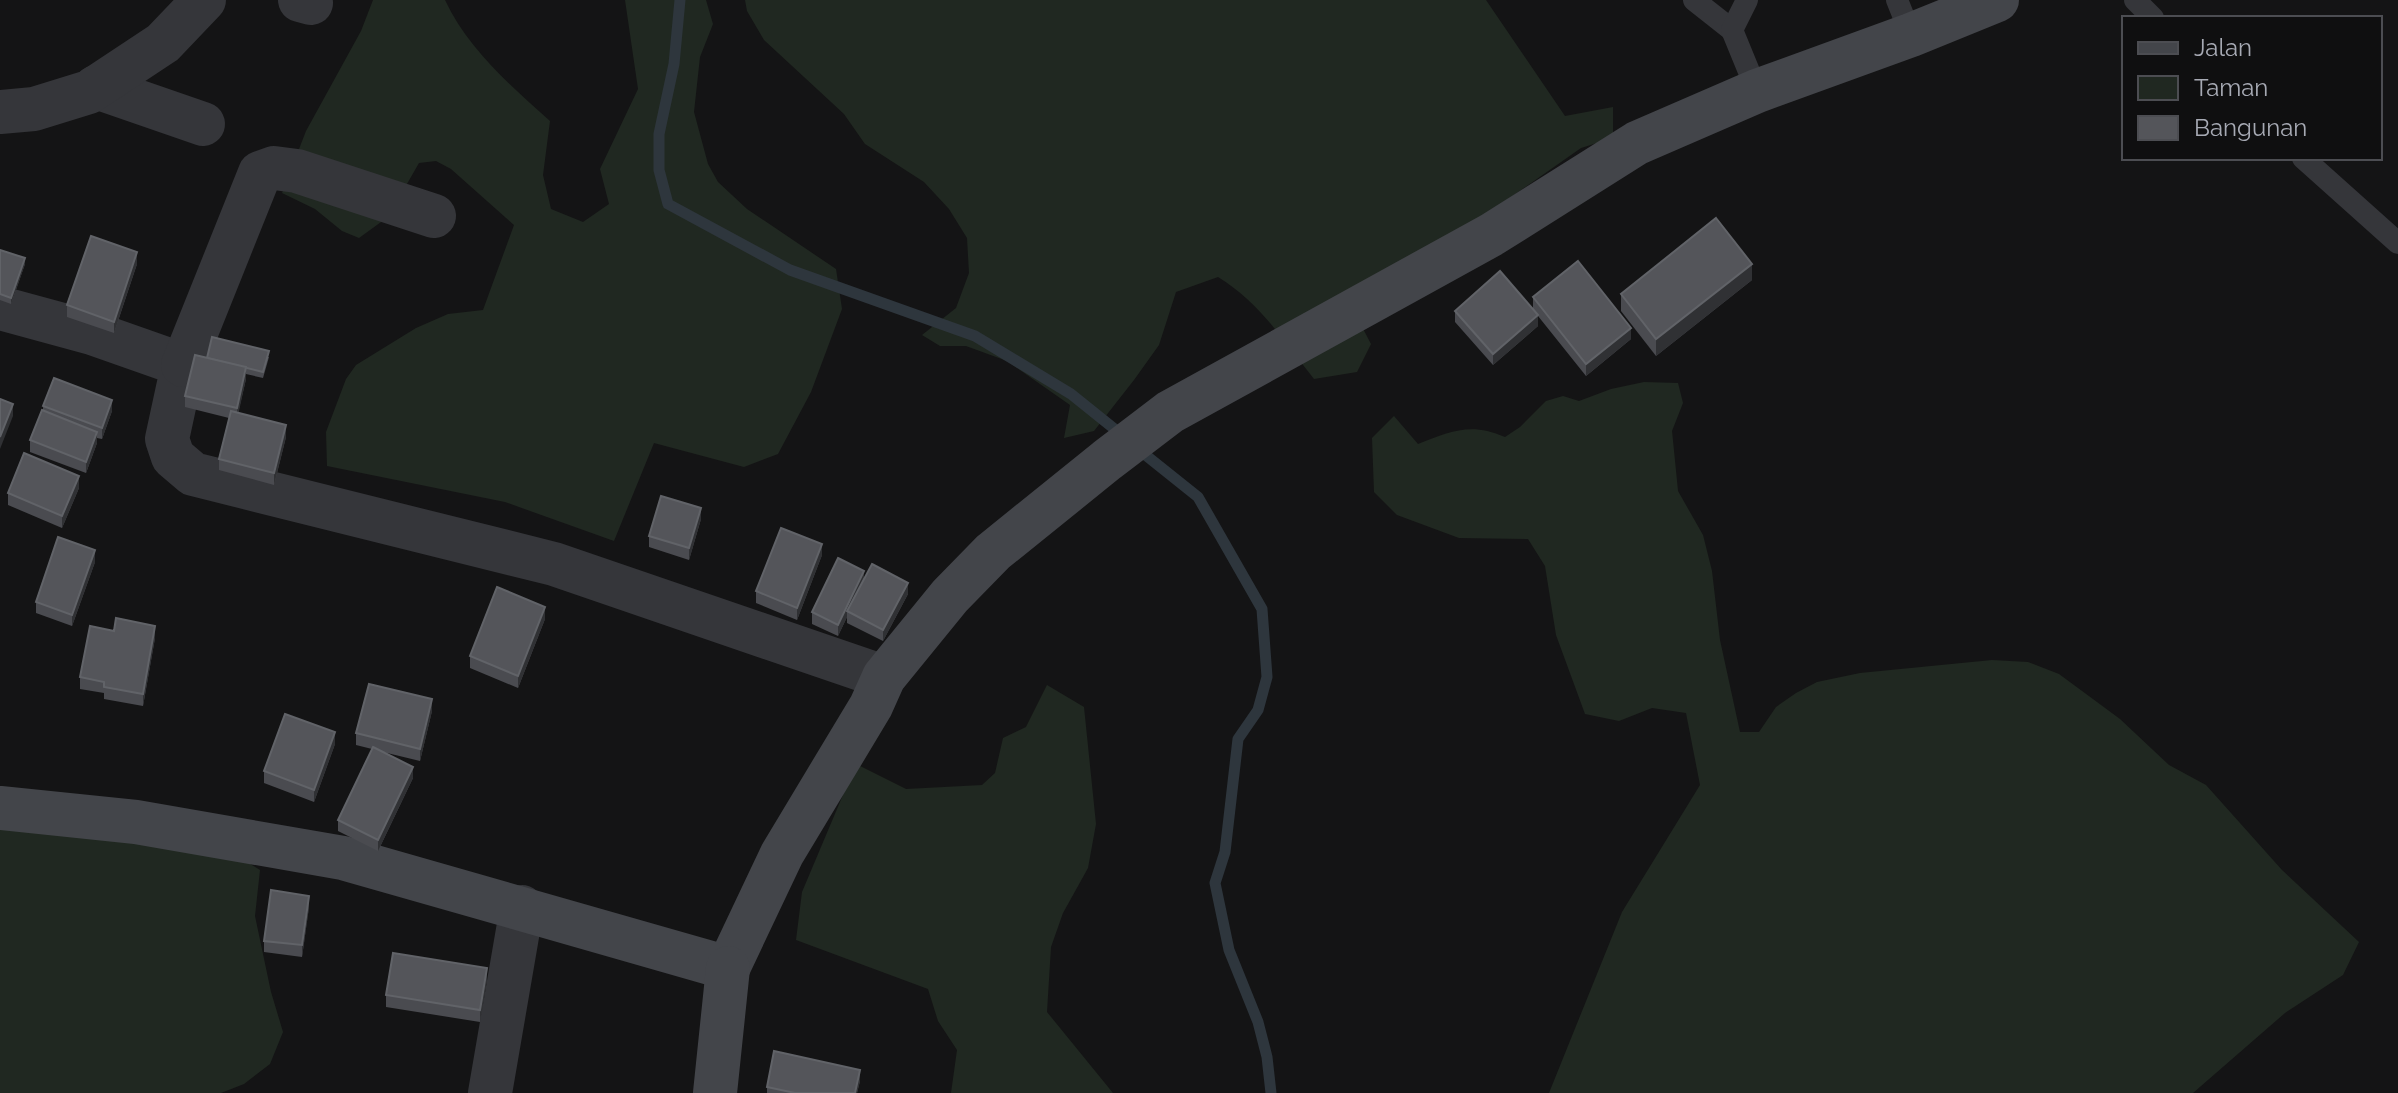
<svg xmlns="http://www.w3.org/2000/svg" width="2398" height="1093" viewBox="0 0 2398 1093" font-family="Raleway,sans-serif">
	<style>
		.green { fill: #202821 }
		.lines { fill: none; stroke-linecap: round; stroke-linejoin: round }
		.stream { stroke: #2e363d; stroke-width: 11 }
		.lane { stroke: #35363a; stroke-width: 22 }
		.street { stroke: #35363a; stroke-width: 44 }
		.secondary { stroke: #43454a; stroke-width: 44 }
		.wall { fill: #4a4b50 }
		.shaded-wall { fill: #303134 }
		.building { fill: #54555a; stroke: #616368; stroke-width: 2 }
	</style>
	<rect width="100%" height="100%" fill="#141415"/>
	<g class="green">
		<path d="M373,0h72c23,49 65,85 105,121l-7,54 8,34 32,13 26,-18 -9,-35 38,-80 -13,-89h81l7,24 -13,33 -6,55 14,52 10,18 29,27 89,60 6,40 -31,83 -33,62 -34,13 -90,-24 -40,98 -109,-39 -178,-36 -1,-34 20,-53 10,-14 60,-37 32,-14 35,-4 31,-85 -63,-56 -15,-8 -17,2 -31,54 -29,21 -17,-7 -27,-22 -33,-16 24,-62 55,-100z"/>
		<path d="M745,0h741l79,116 48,-9v31l-32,10 -124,87 -108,67 22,42 -14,28 -43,7c-29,-37 -55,-77 -96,-102l-42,15 -17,53 -25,35 -40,51 -30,7 6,-33 -63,-44 -41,-15h-26l-18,-11 34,-27 13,-35 -2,-35 -18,-29 -25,-27 -59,-38 -21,-30 -80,-74 -17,-29z"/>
		<path d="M1644,382l34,1 5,20 -11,28 6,60 25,44 9,36 8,69 20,92h19l17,-25 20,-14 21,-11 43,-9 132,-13 36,2 31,12 61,45 49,46 37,20 76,85 77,72 -16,33 -58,38 -92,80h-644l73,-181 78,-127 -14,-72 -34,-5 -33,13 -34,-7 -29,-79 -11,-69 -17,-27 -69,-1 -62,-23 -23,-23 -2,-54 22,-22 24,28c33,-13 53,-22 87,-7l15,-10 26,-26 17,-5 16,5 32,-12z"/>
		<path d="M1047,685l37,22 12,117 -8,44 -25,45 -12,34 -4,65 66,81h-162l6,-43 -19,-29 -10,-32 -132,-49 6,-48 54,-128 50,25 76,-4 13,-12 8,-35 23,-11z"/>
		<path d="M0,822l231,30 29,18 -5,46 16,76 12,40 -13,32 -26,20 -23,9h-221z"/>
	</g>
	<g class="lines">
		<g class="stream">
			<path d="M680,0l-6,64 -15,70v36l9,34 122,66 185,66 96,58 51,41"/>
			<path d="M1138,449l60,48 64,112 5,68 -9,33 -20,29 -13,113 -10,31 14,67 29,72 9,35 4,36"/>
		</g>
		<g class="lane">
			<path d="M1694,0l38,30"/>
			<path d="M1747,0l-15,30 25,61"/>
			<path d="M1897,0l14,35"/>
			<path d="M2135,0l18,18"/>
			<path d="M2303,158l95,85"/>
		</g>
		<g class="street">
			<path d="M300,0l11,3"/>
			<path d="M96,87l107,37"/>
			<path d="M0,112l34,-3 55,-17 74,-49 41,-43"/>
			<path d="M0,308l92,25 91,32 -16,74 6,18 20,17 361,90 330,113"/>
			<path d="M183,365l77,-192 14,-5 23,3 137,45"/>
			<path d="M490,1093l32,-186"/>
		</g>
		<g class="secondary">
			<path d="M0,808l136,14 207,36 385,110 54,-114 89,-148 13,-29 66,-81 43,-44 114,-92 63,-48 321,-177 146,-92 120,-52 154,-56 86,-35"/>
			<path d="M715,1093l13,-125"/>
		</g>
	</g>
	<g class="wall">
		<path d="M0,250l25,14 -14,40 -11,-4z"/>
		<path d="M137,264l-23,69 -47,-16v-12z"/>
		<path d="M1752,280l-96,76 -35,-45v-17z"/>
		<path d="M1533,297l98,42 -45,37 -48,-60v10l-45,39 -38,-43v-11l78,-2z"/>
		<path d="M269,357l-6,21 -17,-4v5l-8,34 48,24 -12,48 -55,-15v-11l10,-41 -44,-11v-11l22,-38z"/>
		<path d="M43,406l69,5 -10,28 -5,-1v5l-11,30 -56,-21v-12l13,-29z"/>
		<path d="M79,488l-17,40 -54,-23v-12z"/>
		<path d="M701,519l-12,41 -40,-13v-11z"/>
		<path d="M822,555l-25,65 -41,-17v-12z"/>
		<path d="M95,562l-23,64 -36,-13v-11z"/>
		<path d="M864,579l44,15 -25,47 -36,-18v-6l-9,19 -26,-12v-12z"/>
		<path d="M545,619l-27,69 -48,-20v-12z"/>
		<path d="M114,631l41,7 -12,68 -39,-7v-6l-24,-4v-12z"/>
		<path d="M432,711l-12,50 -37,-9 30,26 -35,73 -40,-20v-11l34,-71 -16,-4v-12z"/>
		<path d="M335,744l-21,58 -50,-19v-12z"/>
		<path d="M309,907l-7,50 -38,-5v-11z"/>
		<path d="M487,979l-7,43 -94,-15v-12z"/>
		<path d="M860,1081l-3,12h-90v-6z"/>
	</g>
	<g class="shaded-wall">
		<path d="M137,252v12l-23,69v-11z"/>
		<path d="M25,258v6l-14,40v-6z"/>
		<path d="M1752,264v16l-96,76v-17z"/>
		<path d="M1538,315v11l-45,39v-11z"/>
		<path d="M1631,328v11l-45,37v-12z"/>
		<path d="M246,367v12l-9,41v-12z"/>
		<path d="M112,400v11l-10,28v-11z"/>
		<path d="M13,404v12l-13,33v-12z"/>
		<path d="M286,425v12l-12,48v-12z"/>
		<path d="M97,432v11l-11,30v-11z"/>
		<path d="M79,476v12l-17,40v-12z"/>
		<path d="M701,508v11l-12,41v-12z"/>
		<path d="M822,544v11l-25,65v-12z"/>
		<path d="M95,550v12l-23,64v-11z"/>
		<path d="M864,571v11l-17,29v6l-9,19v-11z"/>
		<path d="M908,583v11l-25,47v-11z"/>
		<path d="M545,607v12l-27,69v-12z"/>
		<path d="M155,626v12l-12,68v-12z"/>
		<path d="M432,699v12l-12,50v-12z"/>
		<path d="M335,732v12l-21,58v-12z"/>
		<path d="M413,767v11l-35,73v-11z"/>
		<path d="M309,896v11l-7,50v-12z"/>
		<path d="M487,968v11l-7,43v-12z"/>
		<path d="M860,1070v11l-3,12h-2z"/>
	</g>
	<g class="building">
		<path d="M1716,218l36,46 -96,75 -35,-45z"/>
		<path d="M91,236l46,16 -23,70 -47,-17z"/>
		<path d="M0,250l25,8 -14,40 -11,-4z"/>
		<path d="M1578,261l53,67 -45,36 -53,-67z"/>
		<path d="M1500,271l38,44 -45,39 -38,-43z"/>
		<path d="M212,337l57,14 -6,21 -56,-14z"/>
		<path d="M195,355l51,12 -9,41 -52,-12z"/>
		<path d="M54,378l58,22 -10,28 -59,-22z"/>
		<path d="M0,399l13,5 -13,33z"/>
		<path d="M42,410l55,22 -11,30 -56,-22z"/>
		<path d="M231,411l55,14 -12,48 -55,-14z"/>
		<path d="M24,453l55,23 -17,40 -54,-23z"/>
		<path d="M661,496l40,12 -12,40 -40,-12z"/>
		<path d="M781,528l41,16 -25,64 -41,-17z"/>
		<path d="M58,537l37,13 -23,65 -36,-13z"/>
		<path d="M838,558l26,13 -26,54 -26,-13z"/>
		<path d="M872,564l36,19 -25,47 -36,-19z"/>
		<path d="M497,587l48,20 -27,69 -48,-20z"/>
		<path d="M116,618l39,8 -12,68 -39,-7v-5l-24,-5 10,-51 24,5z"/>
		<path d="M369,684l63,15 -12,50 -64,-16z"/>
		<path d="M285,714l50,18 -21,58 -50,-19z"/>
		<path d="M373,747l40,20 -35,73 -40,-20z"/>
		<path d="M271,890l38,6 -7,49 -38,-4z"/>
		<path d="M393,953l94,15 -7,42 -94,-15z"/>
		<path d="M774,1051l86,19 -5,23h-60l-28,-6z"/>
	</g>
	<rect x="2122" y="16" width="260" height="144" fill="#0f0f10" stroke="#4c4d52" stroke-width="2"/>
	<rect x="2138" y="42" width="40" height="12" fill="#43454a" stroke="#4c4d52" stroke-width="2"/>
	<text x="2194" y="56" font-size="24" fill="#a7aab4">Jalan</text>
	<rect x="2138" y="76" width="40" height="24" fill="#202821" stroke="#4c4d52" stroke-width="2"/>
	<text x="2194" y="96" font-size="24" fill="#a7aab4">Taman</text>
	<rect x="2138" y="116" width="40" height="24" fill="#54555a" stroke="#4c4d52" stroke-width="2"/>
	<text x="2194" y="136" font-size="24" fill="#a7aab4">Bangunan</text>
</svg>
